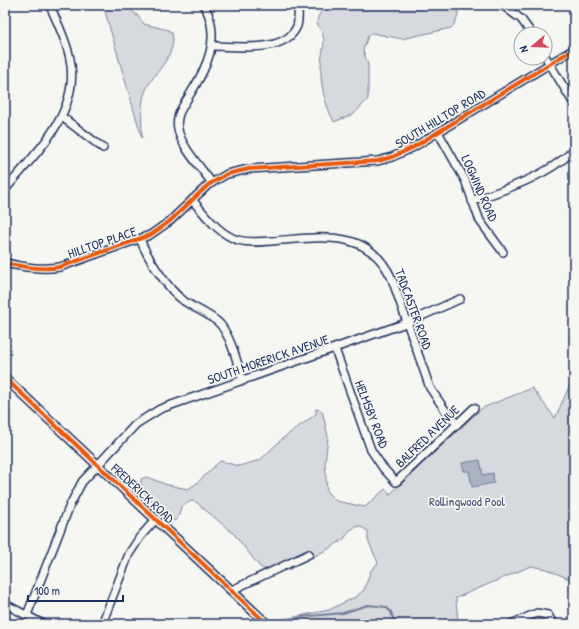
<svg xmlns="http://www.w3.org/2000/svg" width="579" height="629" viewBox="0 0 579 629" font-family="'Patrick Hand',sans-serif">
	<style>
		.green { fill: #d6d9dd; stroke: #78849e }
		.water { fill: #abb2c0; stroke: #717e99 }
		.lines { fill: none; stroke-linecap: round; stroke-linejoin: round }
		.stream { stroke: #717e99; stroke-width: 2 }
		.minor-casing { stroke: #1b2f5e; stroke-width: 10 }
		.major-casing { stroke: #1b2f5e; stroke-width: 11 }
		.minor { stroke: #f6f6f2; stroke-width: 7 }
		.major { stroke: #f6f6f2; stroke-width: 8 }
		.cycleway-casing { stroke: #f6f6f2; stroke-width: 6 }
		.cycleway { stroke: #e8590c; stroke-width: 4 }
		.labels { text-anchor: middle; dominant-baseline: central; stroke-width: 3.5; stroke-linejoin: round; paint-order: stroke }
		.street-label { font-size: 13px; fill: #1b2f5e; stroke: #f6f6f2 }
		.park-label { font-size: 13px; fill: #405177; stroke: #f6f6f2 }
	</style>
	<rect width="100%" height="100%" fill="#f6f6f2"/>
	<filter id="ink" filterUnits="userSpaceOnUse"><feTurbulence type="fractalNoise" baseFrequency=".025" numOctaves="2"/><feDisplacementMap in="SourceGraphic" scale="8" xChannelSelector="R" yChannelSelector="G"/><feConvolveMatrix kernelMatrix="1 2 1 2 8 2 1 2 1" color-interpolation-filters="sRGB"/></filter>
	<g filter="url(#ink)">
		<g class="green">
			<path d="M103,5h21l13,10 7,9 24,6 4,3c6,23 -19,39 -27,59 -5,14 -3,32 -3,46z"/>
			<path d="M327,5h128c6,8 2,16 -4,23l-49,11 -30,-6 -4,3 -5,14 5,15v34l-14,15 -20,8c-9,-18 -14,-37 -13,-57 0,-8 3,-17 3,-25 -2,-16 -16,-15 3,-35z"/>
			<path d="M574,368v213l-28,-12 -15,-3 -75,32 2,26h-181l2,-4 50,-10 28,-14 7,-6 7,-20 7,-7 -10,-23v-9l-9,-5 -9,4 -6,9 -14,9 -40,21 -17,4 -13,-6 -26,-33 -38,-32 -5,-1 -10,6 -3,11 -4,3c-6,-4 -10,-11 -16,-16 -10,-8 -18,-12 -17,-26l5,-2 22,8 20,4 8,-5 24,-23 19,5 21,-6 23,-22 33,-24v-5l5,1 2,4 5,23 -3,26 2,29 9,9 29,6 20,-18 4,3v3l93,-87 50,-20 23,30 14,-31z"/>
		</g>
		<path class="water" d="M480,460l3,15 10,-2 1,10 -22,4 -3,-16h-5l-2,-8z"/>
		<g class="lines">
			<path class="stream" d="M289,624l11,-7 43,-4 25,-8 18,2 5,5 4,12"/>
			<g class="minor-casing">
				<g id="minor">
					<path d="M204,5c18,32 3,63 -15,91 -6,10 -14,20 -11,33 2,16 24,40 34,54"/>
					<path d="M502,5l19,14 11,15"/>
					<path d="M212,46c24,0 74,8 85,-20 2,-6 1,-14 1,-21"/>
					<path d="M545,56l29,48"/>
					<path d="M62,117l41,31"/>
					<path d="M438,132l27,48 15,41 23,31"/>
					<path d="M5,190c30,-37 76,-77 65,-131 -3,-17 -12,-35 -19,-51"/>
					<path d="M192,200c13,14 26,34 46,40 11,3 22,2 33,1 48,-3 97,-15 121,38l38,109 15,22 12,14"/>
					<path d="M472,201c35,-12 75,-25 102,-51"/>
					<path d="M140,239c7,18 28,51 44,62 11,8 26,13 36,23 12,15 17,39 23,57"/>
					<path d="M5,263c19,4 36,7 55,4l90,-32 20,-14 38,-36 19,-11 22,-5 129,-8 14,-4 20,-9 162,-99"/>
					<path d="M335,349l36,101 12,18 13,14 78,-74"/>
					<path d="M232,590l77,-36"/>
					<path d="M5,604l38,20"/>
					<path d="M27,615l43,-110 12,-23 54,-58 24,-15 246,-86 54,-24"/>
					<path d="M102,624l27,-70 11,-17 16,-18"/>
					<path d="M511,624l26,-11 11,2 5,9"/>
				</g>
			</g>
			<g class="major-casing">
				<path id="major" d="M5,378l262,246"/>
			</g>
			<use href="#minor" class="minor"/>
			<use href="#major" class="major"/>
			<g class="cycleway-casing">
				<g id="cycleway">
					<path d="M5,263c19,4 36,7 55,4l90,-32 20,-14 38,-36 19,-11 22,-5 129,-8 14,-4 20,-9 162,-99"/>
					<path d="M5,378l262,246"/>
				</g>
			</g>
			<use href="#cycleway" class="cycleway"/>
		</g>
	</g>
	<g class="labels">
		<g class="street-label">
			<text transform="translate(440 118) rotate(-31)">SOUTH HILLTOP ROAD</text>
			<text transform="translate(480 188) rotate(66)">LOGWIND ROAD</text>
			<text transform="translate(102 242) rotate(-19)">HILLTOP PLACE</text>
			<text transform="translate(414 309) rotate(70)">TADCASTER ROAD</text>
			<text transform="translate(268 359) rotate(-19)">SOUTH MORERICK AVENUE</text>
			<text transform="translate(372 414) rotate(69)">HELMSBY ROAD</text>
			<text transform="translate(427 436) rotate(-44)">BALFRED AVENUE</text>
			<text transform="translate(143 493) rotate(43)">FREDERICK ROAD</text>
		</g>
		<g class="park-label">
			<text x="467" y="501">Rollingwood Pool</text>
		</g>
	</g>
	<rect width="579" height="629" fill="none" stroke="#f6f6f2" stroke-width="20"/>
	<rect x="10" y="10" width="559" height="609" fill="none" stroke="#1b2f5e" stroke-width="1.5" filter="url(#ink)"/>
	<g transform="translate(533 46) rotate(251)"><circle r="19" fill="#f6f6f2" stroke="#9ea6b7"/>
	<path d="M0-3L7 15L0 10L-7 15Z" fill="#d1495b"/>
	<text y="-6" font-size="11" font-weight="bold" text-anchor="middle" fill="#1b2f5e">N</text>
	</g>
	<path d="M28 595v6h95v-6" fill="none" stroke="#1b2f5e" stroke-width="2"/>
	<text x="34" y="595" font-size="12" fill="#1b2f5e" stroke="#f6f6f2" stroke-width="3" paint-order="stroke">100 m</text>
</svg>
